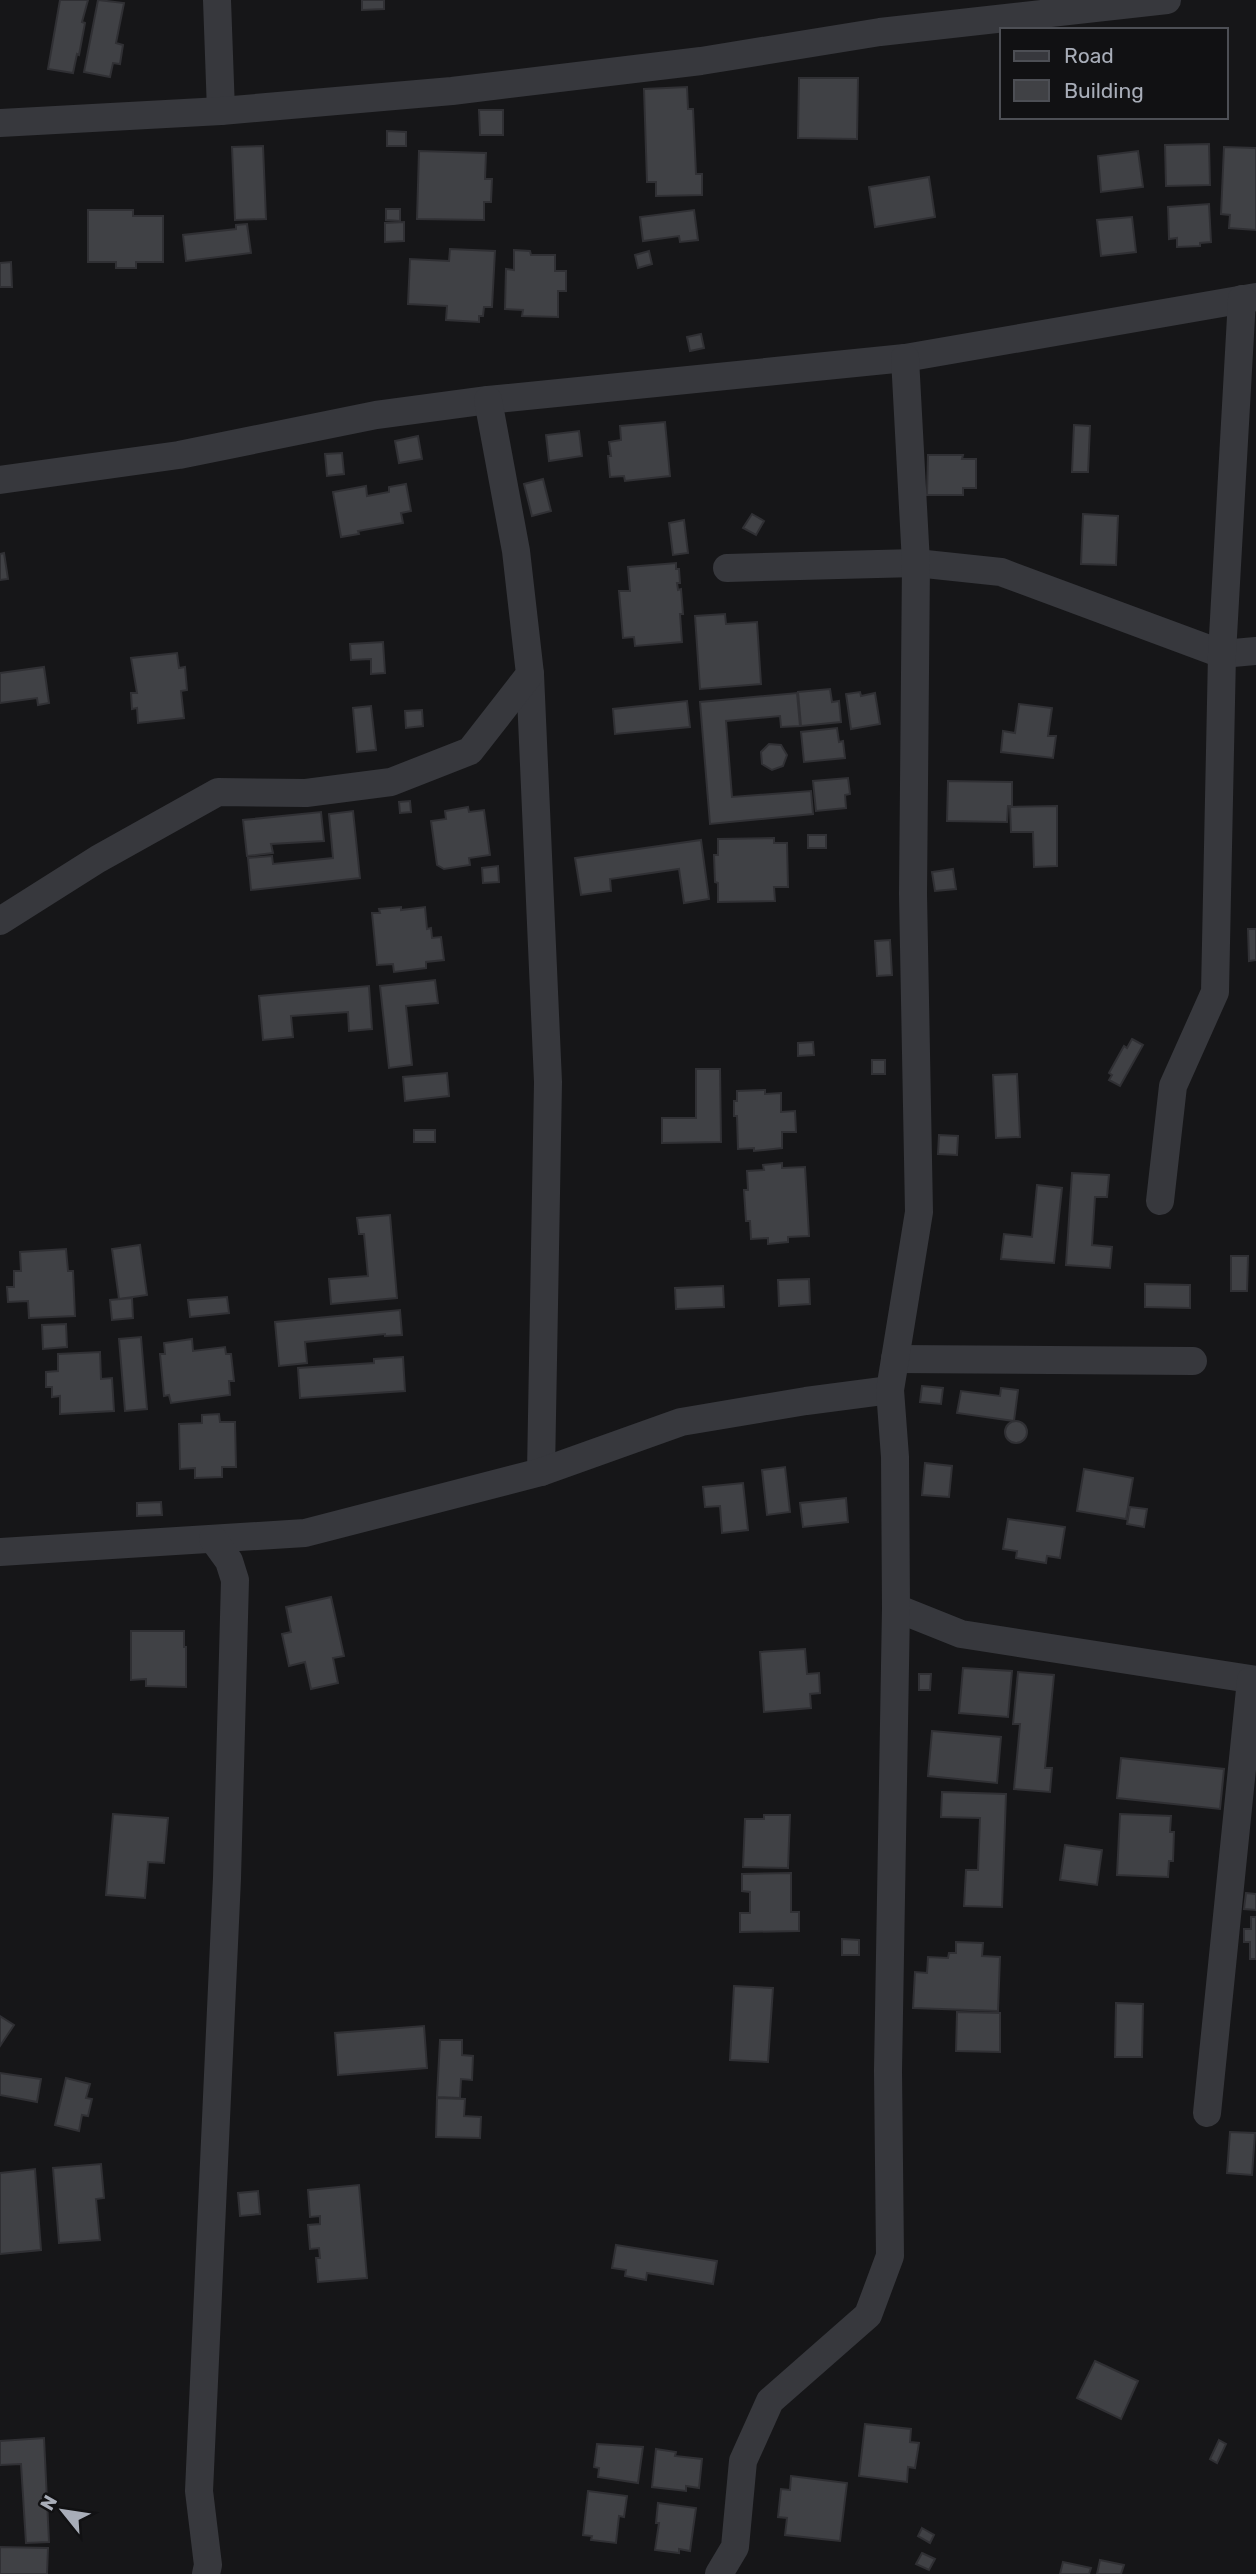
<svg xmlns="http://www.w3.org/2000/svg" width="1256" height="2574" viewBox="0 0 1256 2574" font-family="Rubik,sans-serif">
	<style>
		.building { fill: #404145; stroke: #303034; stroke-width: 2 }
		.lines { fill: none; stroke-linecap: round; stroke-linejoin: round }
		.minor { stroke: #37383d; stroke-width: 28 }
	</style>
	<rect width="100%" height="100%" fill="#161618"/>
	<g class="building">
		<path d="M60,0h28l-6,22 3,1 -6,32 -2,-1 -4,19 -25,-4z"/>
		<path d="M98,0l26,3 -8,40 7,2 -3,19 -7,-1 -3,14 -26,-5z"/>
		<path d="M362,0h22v9l-22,1z"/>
		<path d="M799,78h59l-1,61 -59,-1z"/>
		<path d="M687,87l1,22h5l3,65h6v21l-46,1v-14h-9l-3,-93z"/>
		<path d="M479,110h24v25h-23z"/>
		<path d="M387,131l19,1v14h-19z"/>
		<path d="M1209,144l1,41 -44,1 -1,-41z"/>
		<path d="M263,146l3,73 -31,1 -3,-73z"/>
		<path d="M1224,147l32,1v82l-27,-2 1,-13 -9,-1z"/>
		<path d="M419,151l67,2 -1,26h7l-1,23h-7v18l-67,-1z"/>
		<path d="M1138,151l5,36 -42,5 -3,-36z"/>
		<path d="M929,177l6,40 -60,10 -6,-40z"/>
		<path d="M1209,204l2,38 -11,1v3l-23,1v-9l-8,1 -1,-32z"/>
		<path d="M386,209h14v12l-14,-1z"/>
		<path d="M88,210h45v6h30v46h-27v6h-20v-6h-28z"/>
		<path d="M694,210l4,30 -18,2 -1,-6 -36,5 -3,-24z"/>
		<path d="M1132,217l4,35 -35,4 -4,-36z"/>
		<path d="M404,222v19l-19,1v-19z"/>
		<path d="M247,224l4,29 -65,8 -3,-26 53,-6v-4z"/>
		<path d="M450,249l45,2 -3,56h-8l-1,9h-4v6l-33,-2 1,-14 -39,-2 2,-45 39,2z"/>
		<path d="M514,250l16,1 1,4h24v16h11v20h-8v26l-36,-1 1,-6 -18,-1 1,-40 8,1z"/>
		<path d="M649,251l3,13 -14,4 -3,-13z"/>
		<path d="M11,262l1,25h-12v-24z"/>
		<path d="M701,334l3,14 -14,3 -3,-14z"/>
		<path d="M665,422l5,54 -45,5 -1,-5 -14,1 -2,-21h3l-2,-14 12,-2 -1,-14z"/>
		<path d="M1074,425l16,1 -2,46h-16z"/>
		<path d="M579,431l3,25 -33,5 -3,-26z"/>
		<path d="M418,436l4,23 -23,4 -4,-22z"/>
		<path d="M342,453l2,21 -17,2 -2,-22z"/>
		<path d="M928,455h35l-1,4h14v29h-13v7h-36z"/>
		<path d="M543,479l8,32 -19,5 -8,-32z"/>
		<path d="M406,484l5,27 -10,2 2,10 -45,8 1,3 -18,3 -8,-45 33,-6 1,10 22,-4v-5z"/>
		<path d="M752,514l12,7 -8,14 -13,-7z"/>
		<path d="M1083,514l35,2 -2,49 -35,-1z"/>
		<path d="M684,520l4,33 -15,2 -4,-32z"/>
		<path d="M4,553l4,26 -8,1v-26z"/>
		<path d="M676,563v6h3l1,14h-3l1,7 3,-1 2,25h-3l2,28 -47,4 -1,-9 -11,1 -4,-47h11l-2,-24z"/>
		<path d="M725,614l1,10 31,-2 4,62 -61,5 -5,-73z"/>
		<path d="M383,642l2,31 -14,1v-15l-20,1 -1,-16z"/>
		<path d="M177,653l2,15 6,-1 2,23 -6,1 3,27 -46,5 -1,-15 -5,1 -1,-16h6l-6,-35z"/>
		<path d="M44,667l5,36 -11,2 -1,-7 -37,5v-30z"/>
		<path d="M830,689l2,13 7,-1 2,21 -40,4 -3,-34z"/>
		<path d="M860,692l1,4 14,-3 5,31 -29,5 -5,-35z"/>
		<path d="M797,693l3,33 -19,1 -1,-11 -54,5 6,76 79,-6 2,23 -103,10 -10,-122z"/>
		<path d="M687,701l3,26 -75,7 -2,-25z"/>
		<path d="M1019,704l33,4 -4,28h8l-3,22 -52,-6 2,-21 12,2z"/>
		<path d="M371,706l5,44 -19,2 -4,-44z"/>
		<path d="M422,710l1,16 -17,2 -1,-17z"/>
		<path d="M837,728l2,14 4,-1 2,17 -41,4 -3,-30z"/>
		<path d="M769,744l12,1 6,10 -4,11 -11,4 -10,-6 -1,-12z"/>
		<path d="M848,778l2,16 -5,1 1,13 -30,3 -3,-30z"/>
		<path d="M948,781l64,1v24h-4l-1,16 -60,-1z"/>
		<path d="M410,801l1,11 -11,1 -1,-11z"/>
		<path d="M1057,806v60l-23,1 -1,-35h-22l-1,-25z"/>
		<path d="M468,807l1,5 15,-2 6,45 -21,3 1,7 -26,4 -7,-4 -6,-44 15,-2 -1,-8z"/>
		<path d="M353,811l7,67 -109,12 -3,-32 24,-2 1,8 60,-6 -4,-44z"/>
		<path d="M321,812l3,29 -53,3 2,9 -26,3 -4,-36z"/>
		<rect x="808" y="835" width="18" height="13"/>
		<path d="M774,838v5h13l1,44h-14l1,14 -57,1v-19l-3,-1 -1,-27h4v-16z"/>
		<path d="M701,840l8,59 -25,4 -5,-34 -69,10 1,12 -30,4 -6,-37z"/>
		<path d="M498,866l1,16 -16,1 -1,-15z"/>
		<path d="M953,869l3,20 -21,2 -3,-19z"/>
		<path d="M401,907v3l24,-3 2,22 4,-1 1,10 9,-1 3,23 -18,2v6l-32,4 -1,-8 -16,1 -5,-52h8l-1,-4z"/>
		<path d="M1248,929h8v31l-7,1z"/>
		<path d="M890,940l2,35 -15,1 -2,-35z"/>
		<path d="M435,980l3,23 -32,3 6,59 -23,3 -9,-82z"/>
		<path d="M369,986l3,43 -23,2 -1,-19 -57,4 2,21 -30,3 -4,-44z"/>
		<path d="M1132,1039l11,6 -23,41 -11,-6 3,-5 -3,-2 15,-27 3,2z"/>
		<path d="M813,1042l1,13 -16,1v-13z"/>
		<rect x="872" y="1060" width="13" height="14"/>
		<path d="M696,1069h24l1,73 -59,1v-25h34z"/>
		<path d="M447,1073l2,23 -44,5 -2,-24z"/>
		<path d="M1017,1074l3,63 -24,1 -3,-63z"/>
		<path d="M765,1090v4l16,-1v19l14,-1 1,21h-14v16l-28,3v-3l-16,1 -1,-33h-3v-15h3v-10z"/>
		<rect x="414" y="1130" width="21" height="12"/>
		<path d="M939,1135l19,1 -1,19 -19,-1z"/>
		<path d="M782,1163v5l23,-1 4,69 -21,1v5l-20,2v-6l-17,1 -1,-18h-4l-2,-31h4l-1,-19 17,-1 -1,-5z"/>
		<path d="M1072,1173l37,2 -2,22h-12l-3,48 20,2 -2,21 -44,-3z"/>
		<path d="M1037,1185l25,3 -8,75 -53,-4 3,-25 28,3z"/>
		<path d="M390,1215l7,83 -66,6 -2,-25 39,-3 -4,-42h-5l-2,-16z"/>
		<path d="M140,1245l7,50 -28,4 -7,-50z"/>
		<path d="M66,1249l2,22h5l2,45 -46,2 -1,-17 -20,1 -1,-15h7v-16h7l-1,-19z"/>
		<path d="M1231,1256h17l-1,35h-16z"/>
		<path d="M809,1279l1,25 -31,2 -1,-26z"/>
		<path d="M1145,1284l45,1v23l-45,-1z"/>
		<path d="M723,1286l1,21 -48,2 -1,-21z"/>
		<path d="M227,1297l2,16 -39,4 -2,-17z"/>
		<path d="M132,1298l1,20 -21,2 -2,-20z"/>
		<path d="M400,1310l2,25 -17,1v-2l-80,8 2,21 -28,3 -4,-44z"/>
		<path d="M66,1324l1,23 -24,2 -1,-24z"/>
		<path d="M141,1337l6,72 -22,2 -6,-72z"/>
		<path d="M192,1339l1,12 32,-4 1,7h5l3,27h-5l1,14 -59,8 -2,-8 -5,1 -4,-42h5l-1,-11z"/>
		<path d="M100,1352l1,27 11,-1 2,33 -54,3v-18l-8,1v-10h-6v-15l12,-1v-17z"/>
		<path d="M403,1357l2,34 -105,7 -2,-30 76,-5v-4z"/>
		<path d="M922,1386l21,2 -2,16 -21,-2z"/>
		<path d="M1001,1388l17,2 -4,31 -57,-8 4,-22 39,5z"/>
		<path d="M219,1414l1,8h15l1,45h-14v10l-27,1v-10l-15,1 -1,-45 23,-1v-8z"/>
		<circle cx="1016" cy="1432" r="11"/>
		<path d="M925,1463l27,3 -3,31 -27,-2z"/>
		<path d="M785,1467l5,45 -23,3 -5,-45z"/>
		<path d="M1084,1469l49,9 -7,41 -49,-8z"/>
		<path d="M743,1483l5,47 -26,3 -2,-27 -15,1 -2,-20z"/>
		<path d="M846,1498l2,24 -45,5 -3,-24z"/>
		<path d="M161,1502l1,13 -25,1v-13z"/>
		<path d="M1130,1507l17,2 -3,18 -17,-3z"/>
		<path d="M1008,1519l57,8 -5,31 -13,-2 -1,7 -30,-5 1,-7 -14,-2z"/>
		<path d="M331,1597l13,59 -11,2 5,25 -27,6 -6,-27 -16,4 -7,-32 9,-2 -5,-25z"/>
		<path d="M131,1631h53v16h2v40l-40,-1v-7l-15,1z"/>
		<path d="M805,1649l2,25 12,-1 1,20 -10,1 1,14 -47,4 -4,-60z"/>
		<path d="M963,1668l49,3 -4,46 -49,-4z"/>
		<path d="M1018,1672l36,3 -9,93h7l-2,24 -36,-3 6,-65h-7z"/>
		<path d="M919,1674h12l-1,16h-11z"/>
		<path d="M932,1731l69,6 -4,46 -69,-7z"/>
		<path d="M1121,1758l103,11 -4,40 -103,-11z"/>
		<path d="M942,1792l64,2 -4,113 -38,-1 2,-36h12l2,-52 -39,-1z"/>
		<path d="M113,1814l55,4 -4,45 -16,-1 -3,36 -39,-3z"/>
		<path d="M1120,1814l51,2 -1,16h4l-1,29h-4l-1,16 -51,-2z"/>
		<path d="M764,1815h26l-2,53 -45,-1 2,-48h19z"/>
		<path d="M1065,1845l37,5 -5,35 -37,-5z"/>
		<path d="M791,1873v39h8v19l-59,1v-19h10v-21l-8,-1v-17z"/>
		<path d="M1246,1893l10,1v16l-12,-1z"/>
		<path d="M1251,1917h5v42h-6v-17h-6v-13h7z"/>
		<path d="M842,1939l17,1v15h-17z"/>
		<path d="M956,1942l27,1 -1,13 18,1 -2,54 -85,-3 2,-36 12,1 1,-16 20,1 1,-5h7z"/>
		<path d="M734,1986l39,2 -5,74 -38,-2z"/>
		<path d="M1116,2003l27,1 -1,53h-27z"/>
		<path d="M957,2012l43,1v39l-44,-1z"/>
		<path d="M0,2016l14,9 -14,21z"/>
		<path d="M424,2026l3,42 -89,7 -3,-42z"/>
		<path d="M440,2040h22v15l11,1 -1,24 -11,-1 -1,19 -23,-1z"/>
		<path d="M0,2073l41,6 -4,23 -37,-7z"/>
		<path d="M66,2078l24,6 -4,14 6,1 -4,17 -6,-1 -3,16 -24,-6z"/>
		<path d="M437,2098l28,1 -1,17 17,1 -1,21 -44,-1z"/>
		<path d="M1230,2132l25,1 -3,42 -25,-2z"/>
		<path d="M101,2164l3,34 -8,1 4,41 -41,3 -6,-75z"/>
		<path d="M35,2169l6,81 -41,4v-81z"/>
		<path d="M359,2185l8,93 -49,4 -2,-24h4l-1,-10 -9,1 -2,-24 12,-1v-8l-10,1 -2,-27z"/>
		<path d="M258,2191l2,23 -20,2 -2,-23z"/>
		<path d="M616,2245l101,16 -4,23 -66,-11 -1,7 -21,-4 1,-6 -14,-2z"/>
		<path d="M1095,2361l43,20 -17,38 -44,-21z"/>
		<path d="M865,2424l46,5 -1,13 9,1 -4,25 -7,-1 -1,15 -48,-6z"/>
		<path d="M44,2438l5,104 -23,1 -5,-79 -21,1v-24z"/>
		<path d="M1219,2440l7,4 -9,19 -7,-4z"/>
		<path d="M597,2444l46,3 -5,36 -40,-6 1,-9 -5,-1z"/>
		<path d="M656,2449l20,3 -1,4 27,3 -3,29 -13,-2v5l-34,-4z"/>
		<path d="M791,2476l56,7 -7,58 -55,-6 2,-17 -9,-1 3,-28 9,1z"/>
		<path d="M588,2491l39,5 -3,21 -5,-1 -3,27 -25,-3 1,-4 -9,-1z"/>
		<path d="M658,2503l38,5 -6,43 -11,-2v4l-24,-3 4,-27h-3z"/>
		<path d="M922,2528l12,7 -4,8 -12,-7z"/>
		<path d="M0,2547l48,1 -1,26h-47z"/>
		<path d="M922,2553l13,6 -6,11 -13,-6z"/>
		<path d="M1100,2560l24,5 -3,9h-24z"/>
		<path d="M1063,2562l28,6 -2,6h-29z"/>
	</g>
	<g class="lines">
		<g class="minor">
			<path d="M217,0l4,111"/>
			<path d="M0,123l221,-12 231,-20 249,-30 179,-29 287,-32"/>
			<path d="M0,480l179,-25 197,-40 112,-15 417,-42 351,-61"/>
			<path d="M727,568l189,-5 85,9 221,82 34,-3"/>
			<path d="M530,674l18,408 -7,390"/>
			<path d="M0,921l98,-62 120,-67 88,1 85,-11 79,-31 60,-77 -14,-123 -28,-151"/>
			<path d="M1160,1201l13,-115 42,-94 7,-338 20,-355"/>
			<path d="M895,1359l298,2"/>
			<path d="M0,1552l305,-19 236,-61 140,-50 125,-21 84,-11"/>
			<path d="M896,1608l65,26 295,46"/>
			<path d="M1207,2113l44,-433"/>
			<path d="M206,2574l2,-9 -9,-74 28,-613 8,-298 -6,-19 -16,-22"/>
			<path d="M719,2574l16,-27 8,-86 27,-60 98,-86 22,-59 -2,-185 8,-463 -1,-151 -5,-67 29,-178 -6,-318 3,-331 -11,-205"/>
		</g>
	</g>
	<rect x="1000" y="28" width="228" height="91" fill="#111113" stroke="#4d4f55" stroke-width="2"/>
	<rect x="1014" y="51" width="35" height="10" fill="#37383d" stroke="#4d4f55" stroke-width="2"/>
	<text x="1064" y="63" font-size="21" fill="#a8adb8">Road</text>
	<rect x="1014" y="80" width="35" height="21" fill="#404145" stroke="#4d4f55" stroke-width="2"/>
	<text x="1064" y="98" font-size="21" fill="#a8adb8">Building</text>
	<g transform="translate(63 2511) rotate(300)" stroke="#111113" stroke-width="5" paint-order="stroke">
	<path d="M0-5L12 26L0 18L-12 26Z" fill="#a8adb8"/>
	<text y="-10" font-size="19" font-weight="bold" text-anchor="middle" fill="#a8adb8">N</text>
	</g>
</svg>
